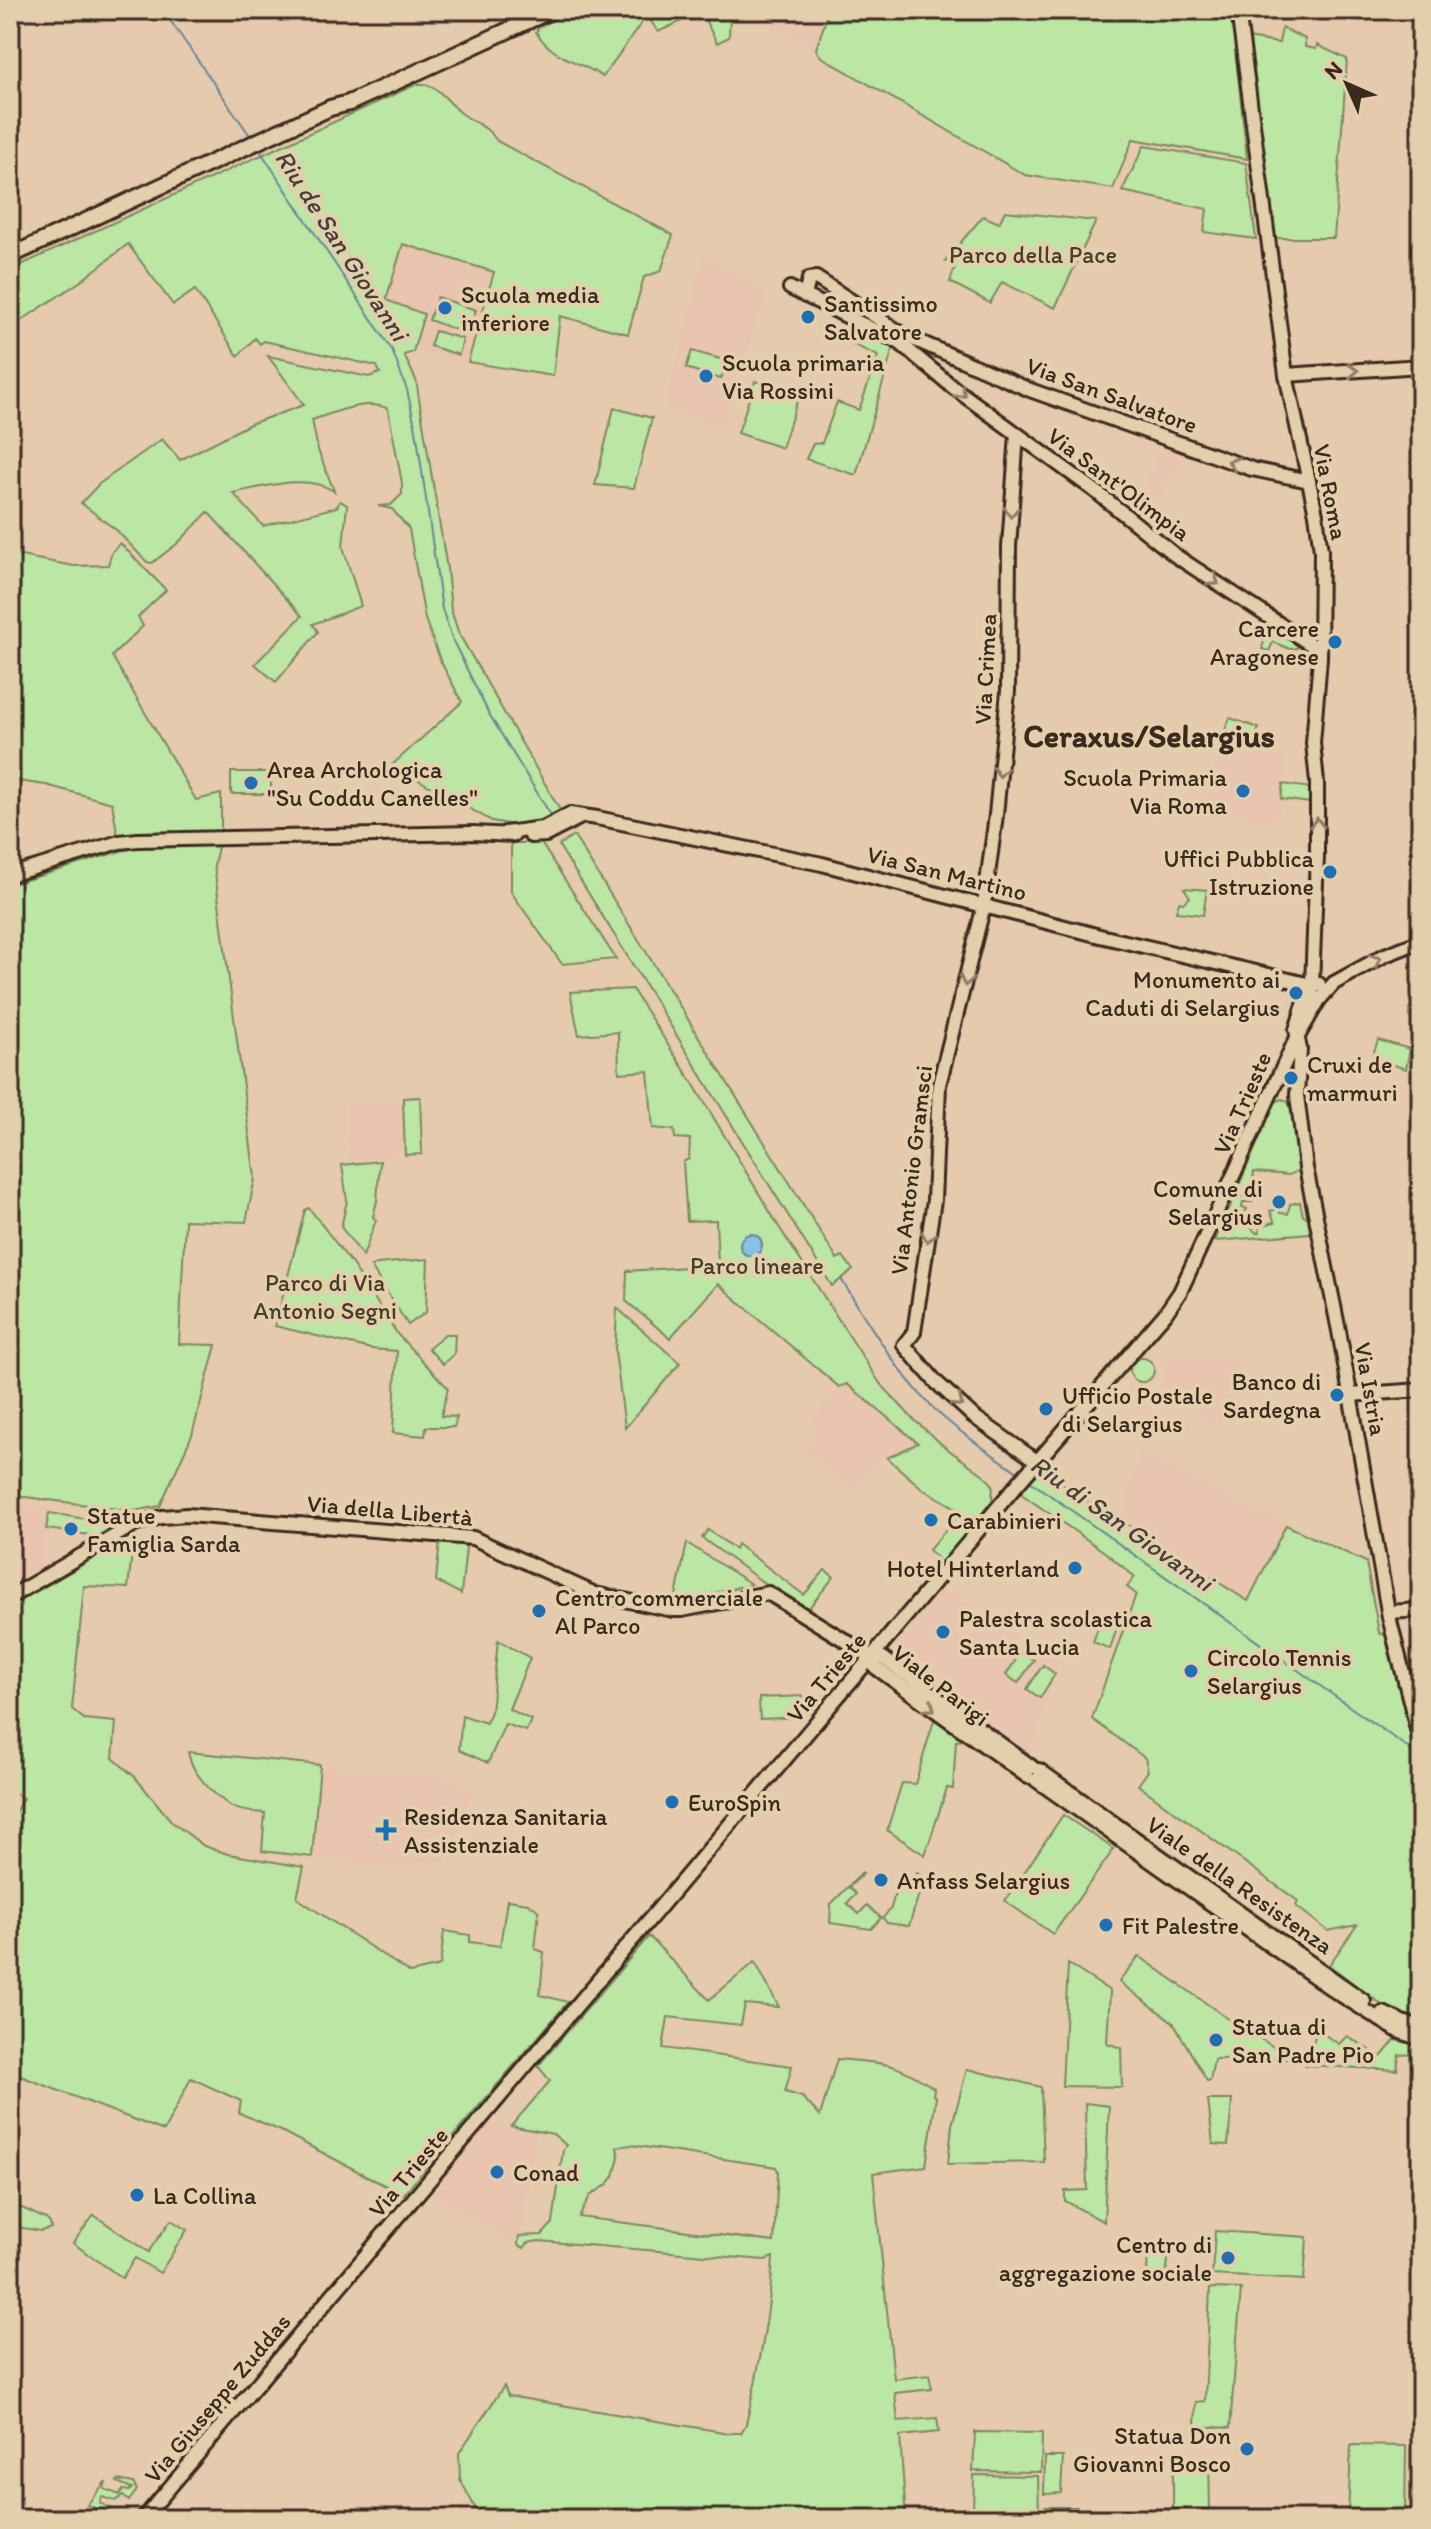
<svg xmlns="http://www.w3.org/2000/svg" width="1431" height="2529" viewBox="0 0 1431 2529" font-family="Itim,sans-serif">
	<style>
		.built { fill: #e9c4af }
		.green { fill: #bbe6a3; stroke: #7b8860; stroke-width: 2; fill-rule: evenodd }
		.water { fill: #88c1e6; stroke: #698596; stroke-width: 2 }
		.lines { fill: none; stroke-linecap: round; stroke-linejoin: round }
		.stream { stroke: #698596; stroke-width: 2 }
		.secondary-casing { stroke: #3b2a1e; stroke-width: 18 }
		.primary-casing { stroke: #3b2a1e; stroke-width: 20 }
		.secondary { stroke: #e4cfad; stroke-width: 12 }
		.primary { stroke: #e4cfad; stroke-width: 14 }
		.oneway { stroke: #907c66 }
		.poi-dot { fill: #1f6fb2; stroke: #e4cfad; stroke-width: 3 }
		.labels { text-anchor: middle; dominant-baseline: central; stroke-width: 8; stroke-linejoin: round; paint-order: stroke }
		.park-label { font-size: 24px; fill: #483d2b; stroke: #e4cfad }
		.poi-label { font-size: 24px; fill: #3b2a1e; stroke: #e4cfad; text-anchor: start }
		.street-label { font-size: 24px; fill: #3b2a1e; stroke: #e4cfad }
		.water-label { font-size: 26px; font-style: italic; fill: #47413c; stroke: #e4cfad }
		.district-label { font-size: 32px; font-weight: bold; fill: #3b2a1e; stroke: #e4cfad }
	</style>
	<rect width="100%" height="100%" fill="#e6caae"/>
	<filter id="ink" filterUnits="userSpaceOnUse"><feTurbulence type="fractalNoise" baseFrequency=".0125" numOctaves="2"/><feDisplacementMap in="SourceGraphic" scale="16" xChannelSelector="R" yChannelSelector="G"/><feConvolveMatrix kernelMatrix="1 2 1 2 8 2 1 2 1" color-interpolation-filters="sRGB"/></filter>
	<g filter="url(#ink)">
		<g class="built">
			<path d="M764,10h63l-11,39 -51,-30z"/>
			<path d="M403,244l92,28 -27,90 -55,-10 11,-38 -38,-13z"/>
			<path d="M704,256l62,34 -45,139 -56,-20z"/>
			<path d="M1165,445l24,9 -31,42 -15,-9z"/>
			<path d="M1222,752l65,5 -9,62 -8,-1v4l-19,-3 -50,-18z"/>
			<path d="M403,1098l2,57 -56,3 -2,-58z"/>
			<path d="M1170,1356l26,3 40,-2 5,26 -6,20 -20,22 -54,-37z"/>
			<path d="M847,1383l72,60 -38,16 -28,31 -48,-40 13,-16 -9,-9 30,-38z"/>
			<path d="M1139,1452l147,73 -38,77 -79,-48 -47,-33z"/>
			<path d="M10,1505l39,4 -10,60 -29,16z"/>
			<path d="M941,1590l15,4 103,68 -30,92 -140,-104z"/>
			<path d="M320,1765l122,11 32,14 -32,78 -32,-3 -1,5 -97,-13z"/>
			<path d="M484,2119l53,14 -19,112 -97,-55z"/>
		</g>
		<g class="green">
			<path d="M575,10h155l-1,27 -12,6 -16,-31 -43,20 -11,-17 -44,62c-27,-18 -49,-17 -67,-45l3,-5z"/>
			<path d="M829,10h402l16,149 -114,-20 -20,50 -88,-14 -205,-119 -4,-7z"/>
			<path d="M1282,28l23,11v8l11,2 1,-4 30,14 -13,179h-61l-26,-200 32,5z"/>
			<path d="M417,84c22,0 28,16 43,28 13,11 28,14 37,29l176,94 -12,36 -17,6 -16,57 -68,-18 -7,60 -85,-14 26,-90 -91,-28 -17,56 38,14 -11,38 -9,3 12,25 31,189 4,41 8,24 101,176 -1,3 -16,11 -9,-3 -21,4 -21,-4 -100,-56 70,-63 -22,-42 -15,-41 -16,-90 -17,-20 -14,-3 13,-1 11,-11v-11l-14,-74c-21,-11 -55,4 -76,11l6,30 16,41c-28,-18 -70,-4 -101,2l30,33 74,-19 3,-6 7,4 -4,42 18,59 -48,18 5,8 -42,50 -21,-18 47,-48 -94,-104 -30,31 -26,20 -5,-1 -31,-32 -35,-27 18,-19 63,-45 18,21 70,-36 54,-19 -36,-49 101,21 11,-4 -3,-7 -113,-25 -4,3 -5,-6 -17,18 -43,-66 -22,15 -45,-61 -47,37 -71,47v-58z"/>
			<path d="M1144,146l102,17 10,76 -52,-7 3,-23 -85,-18z"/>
			<path d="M1005,211l91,10 -41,87 -53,-26 -12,21 -40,-21 5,-15 -10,-6 38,-45 16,7z"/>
			<path d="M437,297l39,13 -8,24 -39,-14z"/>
			<path d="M855,325l38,23 -37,127 -50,-16 7,-15 9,-1 15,-41 22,8 19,-54 -30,-14z"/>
			<path d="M435,331l28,8 -4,16 -29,-9z"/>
			<path d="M692,351l35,10 -6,18 -35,-11z"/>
			<path d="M755,381l44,14 -17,53 -44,-15z"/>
			<path d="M614,408l38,10 -18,70 -39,-3z"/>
			<path d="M120,543l46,47 -28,27 5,9 -31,30 84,144 25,-6v37l-69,2 -34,4 -6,-34 -66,-18 -28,-4 -3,-20h-5v-207l64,12 34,-1 4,-13z"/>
			<path d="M1268,626l32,13 -3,9 -7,1 -17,-7 -4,9 -7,-2z"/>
			<path d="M1230,718l29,10 -3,7 -4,1 -1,11 -8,-2 1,-4 -22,-4z"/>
			<rect x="231" y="772" width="40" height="22"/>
			<path d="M1283,784l28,4 -1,15 -29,-4z"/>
			<path d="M574,836l263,423 6,-3 10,14 -21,16 -271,-437 -2,-4z"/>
			<path d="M219,842l-5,23 41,313 -9,44 -61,-2 -6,124 37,1 -24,90 -32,71 -26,5 -124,-16v-610l111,-34 25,-5z"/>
			<path d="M511,843h30l75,116 -54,5 -51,-72z"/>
			<path d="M1184,888l23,2 -4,25 -27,-3 3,-10 4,1 7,-6z"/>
			<path d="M632,989l62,96 85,142 100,155 33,36 34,30 38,27 9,10 -1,16 -50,62 -13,-13 33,-39 -38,-21 -37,-32 31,-15 -71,-59 -8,3 -121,-103 -48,54 -44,-37 1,-30 91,-6 -2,-45 -29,1 -4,-59 6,-3 1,-20 -15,-1 -1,-8 -21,-2 -5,-57 -29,2 -1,-41 -39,3 -9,-43z"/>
			<path d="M1378,1040l32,9 -4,20 -34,-11z"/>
			<path d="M420,1097l2,57 -17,1 -2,-57z"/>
			<path d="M1282,1099l5,2 6,11 6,58 -10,5 -35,-3 -2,17 -16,3 39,-90z"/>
			<path d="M380,1161l-3,40 -4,16 3,3 -13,36 -22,-29 6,-26 -5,-36z"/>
			<path d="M1235,1195l19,4 -2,3h-9l-1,5 5,2 -6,9 -3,-1v4l11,4 7,8 4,-1 -1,-6 16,-4 -5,-11 11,-3 -1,5 8,1 2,-10 10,-2 3,14 5,1 2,16 -95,8z"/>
			<path d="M309,1208l43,56 46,71 50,53 -7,28 16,1 -3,10h-28l-1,9 -32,-3 4,-82 -26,-2 -96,-23 30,-116z"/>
			<path d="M428,1259l-2,53 -18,13 -37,-58 6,-3z"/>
			<path d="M617,1308l63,55 -55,65 -10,-77z"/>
			<path d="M445,1334h10l-1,20 -11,10 -15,-16z"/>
			<circle cx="1142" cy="1370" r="12"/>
			<path d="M1042,1468l73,54 7,-1 126,80 38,-76 80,37 13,71 6,2 25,98 11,7v282l-35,-14 -57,-43 28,-40 -29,6 -32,-25 2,-5 -160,-116 10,-14 -3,-13 -53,-39 44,-125 -9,-7 8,-10 -29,-24 -86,-60z"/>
			<path d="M49,1513l68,11 -20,12 -51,-7z"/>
			<path d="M708,1530l27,19 2,-5 67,51 21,-25 9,7 -26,32 -30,-16 -76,-55z"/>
			<path d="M134,1535l-6,53 -44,-2 -12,123 12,10 32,3 -3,36 22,19 37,45 32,24 24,8 76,13 -7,31 113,75 30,-7 4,-35 26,4v7l30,4 7,-46 21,3 11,8 -4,38 9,3 -4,43 28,7 -165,193 -122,-64 -42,-18 2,-12 -50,-23 -27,53 -154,-59v-250l13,-24 -13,-7v-184z"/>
			<path d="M440,1540l19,1 7,6 -5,47 -25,-13z"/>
			<path d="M687,1543l64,41 -68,17h-8z"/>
			<path d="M1102,1616l17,5 -9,28 -17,-7z"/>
			<path d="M498,1640l32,18 -21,51 22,11 -5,11 -21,-7 -17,39 -29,-13 3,-35 24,8 5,-11z"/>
			<path d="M1021,1652l13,8 -16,23 -12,-8z"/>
			<path d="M1043,1665l12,9 -15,24 -13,-9z"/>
			<path d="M803,1696v21l-43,2 -1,-21z"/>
			<path d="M935,1717l30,23 -9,1 -3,48 -6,-1 -22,67 -38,-25 15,-47 13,1z"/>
			<path d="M188,1752l132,13 -8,92 -50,-6 3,-38c-10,-1 -24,-1 -33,-6 -18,-12 -40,-32 -44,-55z"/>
			<path d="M1063,1815l51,34 -61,85 -48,-33z"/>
			<path d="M862,1873l1,1 -14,13 7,7 -9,9 12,11 8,-9 14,13 -10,11 -41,-6 1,-19z"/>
			<path d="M917,1873l7,5 -15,48 -22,-3 -4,-5 8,-10 4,-15z"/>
			<path d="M649,1936l60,64 46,-38 24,45 -34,-3 -4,21 -73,-8 -5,31 129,18 -7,26 17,5 18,19 17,-57c48,5 55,1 97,29l-1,7 3,2 -10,69 -53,7 21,206 35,-4 3,14 -37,4 3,28 39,-3 2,14 -39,4 6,83h-425l-21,-40 -1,-26 45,-67 4,10 221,37h12l5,-9c13,-55 24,-110 27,-167l-8,3 -226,-19 -11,2 -4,5 -6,-3 1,-9 23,-1 11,-12 10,-73 3,-5 -13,-11 -42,-8 39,-45 -12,-15zM631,2145l145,22 2,4 -4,71 -195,-25 11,-21 18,-12 6,-8 5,-19 -2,-10z"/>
			<path d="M1139,1956l95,67 58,35 -78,1 -4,22h-3l-34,-59 -54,-40z"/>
			<path d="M1068,1964l42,27 -3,52 14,5 1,39 -60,-1z"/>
			<path d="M1317,2030l22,14 8,-8 34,21 14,-17 23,5 -1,9 -18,1 -2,15 -91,-5z"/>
			<path d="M967,2069l74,18 3,75 -96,2 4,-39z"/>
			<path d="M1208,2100h24l-4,45 -15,-1z"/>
			<path d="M1085,2103l24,3 -5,116 -39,-21v-10l22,-1z"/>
			<path d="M13,2204l33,15 4,4 1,5 -10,3 -31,-5z"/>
			<path d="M94,2215l54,37 23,-32 16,10 -27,43 -25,-15 -13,20 -49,-35z"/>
			<path d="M1215,2231l92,6 -3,43 -92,-5z"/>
			<path d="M1148,2245l22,1 -4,29h-19z"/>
			<path d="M1210,2288l31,1 -11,139 -35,-2 1,-24 9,-1z"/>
			<path d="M975,2432l67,1 -1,39 -68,-1z"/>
			<path d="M1351,2445l55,1 -1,73h-57z"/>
			<path d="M1045,2457h18l-2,36 -17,1z"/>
			<path d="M1173,2459h36l1,50h-37z"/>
			<path d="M974,2475l64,1 1,40 -66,-2z"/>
			<path d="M118,2480l15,3 4,7 -8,11 -6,-5 -8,5 -13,-4 -2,6 10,5 -2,5 -21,-8 19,-24 -2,8 16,6 3,-5 6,1 3,-3 -15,-6z"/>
			<path d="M1044,2507h33l1,12h-35z"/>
		</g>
		<circle class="water" cx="751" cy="1245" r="11"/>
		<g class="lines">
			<g class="stream">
				<path d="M163,10l88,127"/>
				<path d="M259,149l133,201 15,40 9,40 26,179 11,32 36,73 63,103"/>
				<path d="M841,1279c31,49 59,100 103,139 23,20 50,37 75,55"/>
				<path d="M1027,1479l394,278"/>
			</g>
			<g class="secondary-casing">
				<g id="secondary">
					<path d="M1238,10l48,365 30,139 5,37 -1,107 -7,85 4,39v74l-6,155"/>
					<path d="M790,288l110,55 54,45 140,102 82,66 143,94"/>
					<path d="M805,296l4,-17 7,-1 88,57 126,55 222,79 57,12"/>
					<path d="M1286,375l135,-9"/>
					<path d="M1017,434l-8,113 -1,144 -12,124 -12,90 -45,180 -5,115 -20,132 -10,13 32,37 37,34 65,46"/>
					<path d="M505,833l38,-5 27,-14 27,4 225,46 278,72 211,49 8,-1"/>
					<path d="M531,836l15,-1 37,-19"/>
					<path d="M10,875l109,-33 19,-2 335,-7 40,2"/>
					<path d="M1308,992l-12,38 4,19 -3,46 9,73 33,163 50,286 32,128"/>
					<path d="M1349,1395l72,-5"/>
					<path d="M10,1597l127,-74 25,-6 25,-2 286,23 122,56 78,16h9l86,-17 104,64 11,1 149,109"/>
					<path d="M1389,1612l32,-2"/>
					<path d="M872,1657l3,10 153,110"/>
					<path d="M1039,1770l325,231"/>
					<path d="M1036,1780l300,212 62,39 23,8"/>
					<path d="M1383,2013l19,9 19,5"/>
					<path d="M143,2519l872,-1032 150,-173 15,-22 113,-247 26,-45 15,-17 51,-28 36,-14"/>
				</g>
			</g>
			<g class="primary-casing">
				<path id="primary" d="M10,256l320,-148 19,-5 51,-23 152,-70"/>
			</g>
			<use href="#secondary" class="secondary"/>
			<use href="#primary" class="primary"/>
		</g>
		<defs><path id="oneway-chevron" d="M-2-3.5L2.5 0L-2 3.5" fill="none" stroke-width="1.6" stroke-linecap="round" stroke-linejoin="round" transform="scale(2)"/></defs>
		<g class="oneway">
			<use href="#oneway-chevron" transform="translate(1353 371) rotate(-4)"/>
			<use href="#oneway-chevron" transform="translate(961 393) rotate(37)"/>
			<use href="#oneway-chevron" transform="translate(1233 463) rotate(-161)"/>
			<use href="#oneway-chevron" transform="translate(1011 512) rotate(94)"/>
			<use href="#oneway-chevron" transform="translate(1214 581) rotate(34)"/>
			<use href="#oneway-chevron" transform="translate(1000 772) rotate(96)"/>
			<use href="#oneway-chevron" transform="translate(1317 823) rotate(-90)"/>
			<use href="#oneway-chevron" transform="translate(1376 960) rotate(-26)"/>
			<use href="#oneway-chevron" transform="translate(966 981) rotate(102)"/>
			<use href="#oneway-chevron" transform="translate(928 1237) rotate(99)"/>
			<use href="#oneway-chevron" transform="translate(958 1402) rotate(42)"/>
			<use href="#oneway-chevron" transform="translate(930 1707) rotate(36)"/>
		</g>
	</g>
	<g class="poi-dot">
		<circle cx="445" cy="308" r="8"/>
		<circle cx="808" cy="317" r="8"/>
		<circle cx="706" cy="376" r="8"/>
		<circle cx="1335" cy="642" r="8"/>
		<circle cx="251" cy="783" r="8"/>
		<circle cx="1243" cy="791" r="8"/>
		<circle cx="1330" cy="872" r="8"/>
		<circle cx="1296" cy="993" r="8"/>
		<circle cx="1291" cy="1078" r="8"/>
		<circle cx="1279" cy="1202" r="8"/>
		<circle cx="1337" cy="1395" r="8"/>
		<circle cx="1046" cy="1409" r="8"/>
		<circle cx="931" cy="1520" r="8"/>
		<circle cx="71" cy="1529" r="8"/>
		<circle cx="1075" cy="1568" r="8"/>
		<circle cx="539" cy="1611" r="8"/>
		<circle cx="943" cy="1632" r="8"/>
		<circle cx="1191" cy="1671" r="8"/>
		<circle cx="672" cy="1802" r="8"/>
		<path d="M382 1818h8v8h8v8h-8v8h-8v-8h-8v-8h8z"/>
		<circle cx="881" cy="1880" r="8"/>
		<circle cx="1106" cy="1925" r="8"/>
		<circle cx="1216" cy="2040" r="8"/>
		<circle cx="497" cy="2172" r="8"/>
		<circle cx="137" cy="2195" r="8"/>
		<circle cx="1228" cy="2258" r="8"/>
		<circle cx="1247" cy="2449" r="8"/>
	</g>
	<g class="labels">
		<g class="park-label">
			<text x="1033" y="254">Parco della Pace</text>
			<text x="757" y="1265">Parco lineare</text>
			<text x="325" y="1282">Parco di Via<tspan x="325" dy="28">Antonio Segni</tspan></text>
		</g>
		<g class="poi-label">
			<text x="461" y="294">Scuola media<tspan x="461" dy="28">inferiore</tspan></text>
			<text x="824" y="303">Santissimo<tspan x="824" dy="28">Salvatore</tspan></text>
			<text x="722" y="362">Scuola primaria<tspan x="722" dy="28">Via Rossini</tspan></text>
			<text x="1319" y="628" text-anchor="end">Carcere<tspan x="1319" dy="28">Aragonese</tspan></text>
			<text x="267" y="769">Area Archologica<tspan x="267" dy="28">"Su Coddu Canelles"</tspan></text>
			<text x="1227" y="777" text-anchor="end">Scuola Primaria<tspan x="1227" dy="28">Via Roma</tspan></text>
			<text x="1314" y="858" text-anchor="end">Uffici Pubblica<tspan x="1314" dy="28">Istruzione</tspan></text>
			<text x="1280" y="979" text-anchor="end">Monumento ai<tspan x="1280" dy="28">Caduti di Selargius</tspan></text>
			<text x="1307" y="1064">Cruxi de<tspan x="1307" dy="28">marmuri</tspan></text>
			<text x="1263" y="1188" text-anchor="end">Comune di<tspan x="1263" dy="28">Selargius</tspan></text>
			<text x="1321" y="1381" text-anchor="end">Banco di<tspan x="1321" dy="28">Sardegna</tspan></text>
			<text x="1062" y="1395">Ufficio Postale<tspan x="1062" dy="28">di Selargius</tspan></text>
			<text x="87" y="1515">Statue<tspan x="87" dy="28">Famiglia Sarda</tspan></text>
			<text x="947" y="1520">Carabinieri</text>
			<text x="1059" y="1568" text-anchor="end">Hotel Hinterland</text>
			<text x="555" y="1597">Centro commerciale<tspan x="555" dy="28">Al Parco</tspan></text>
			<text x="959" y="1618">Palestra scolastica<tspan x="959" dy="28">Santa Lucia</tspan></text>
			<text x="1207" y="1657">Circolo Tennis<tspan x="1207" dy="28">Selargius</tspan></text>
			<text x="688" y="1802">EuroSpin</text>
			<text x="404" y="1816">Residenza Sanitaria<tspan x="404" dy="28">Assistenziale</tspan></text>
			<text x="897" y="1880">Anfass Selargius</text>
			<text x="1122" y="1925">Fit Palestre</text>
			<text x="1232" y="2026">Statua di<tspan x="1232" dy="28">San Padre Pio</tspan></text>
			<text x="513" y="2172">Conad</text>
			<text x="153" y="2195">La Collina</text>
			<text x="1212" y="2244" text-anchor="end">Centro di<tspan x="1212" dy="28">aggregazione sociale</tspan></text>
			<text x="1231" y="2435" text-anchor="end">Statua Don<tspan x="1231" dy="28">Giovanni Bosco</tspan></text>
		</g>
		<g class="street-label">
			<text transform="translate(1112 395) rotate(20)">Via San Salvatore</text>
			<text transform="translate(1119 484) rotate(37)">Via Sant'Olimpia</text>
			<text transform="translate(1331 492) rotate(79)">Via Roma</text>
			<text transform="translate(985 669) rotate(-87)">Via Crimea</text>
			<text transform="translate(947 873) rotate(14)">Via San Martino</text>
			<text transform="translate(1242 1103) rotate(-66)">Via Trieste</text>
			<text transform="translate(911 1170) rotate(-83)">Via Antonio Gramsci</text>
			<text transform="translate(1371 1389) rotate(80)">Via Istria</text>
			<text transform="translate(390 1510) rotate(5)">Via della Libertà</text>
			<text transform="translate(826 1677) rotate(-50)">Via Trieste</text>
			<text transform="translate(941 1685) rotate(38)">Viale Parigi</text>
			<text transform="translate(1240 1885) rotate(35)">Viale della Resistenza</text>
			<text transform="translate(408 2172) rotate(-50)">Via Trieste</text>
			<text transform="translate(217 2398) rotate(-50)">Via Giuseppe Zuddas</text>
		</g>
		<g class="water-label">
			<text transform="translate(342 245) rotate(57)">Riu de San Giovanni</text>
			<text transform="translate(1122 1523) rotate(35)">Riu di San Giovanni</text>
		</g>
		<g class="district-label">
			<text x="1149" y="736">Ceraxus/Selargius</text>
		</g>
	</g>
	<rect width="1431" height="2529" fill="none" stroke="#e4cfad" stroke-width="40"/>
	<rect x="20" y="20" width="1391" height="2489" fill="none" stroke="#3b2a1e" stroke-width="3" filter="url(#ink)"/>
	<g transform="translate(1347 84) rotate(315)" stroke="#e4cfad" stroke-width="6" paint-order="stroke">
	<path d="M0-6L14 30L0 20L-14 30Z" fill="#3b2a1e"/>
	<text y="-12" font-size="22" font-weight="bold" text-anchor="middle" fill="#3b2a1e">N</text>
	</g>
</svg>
